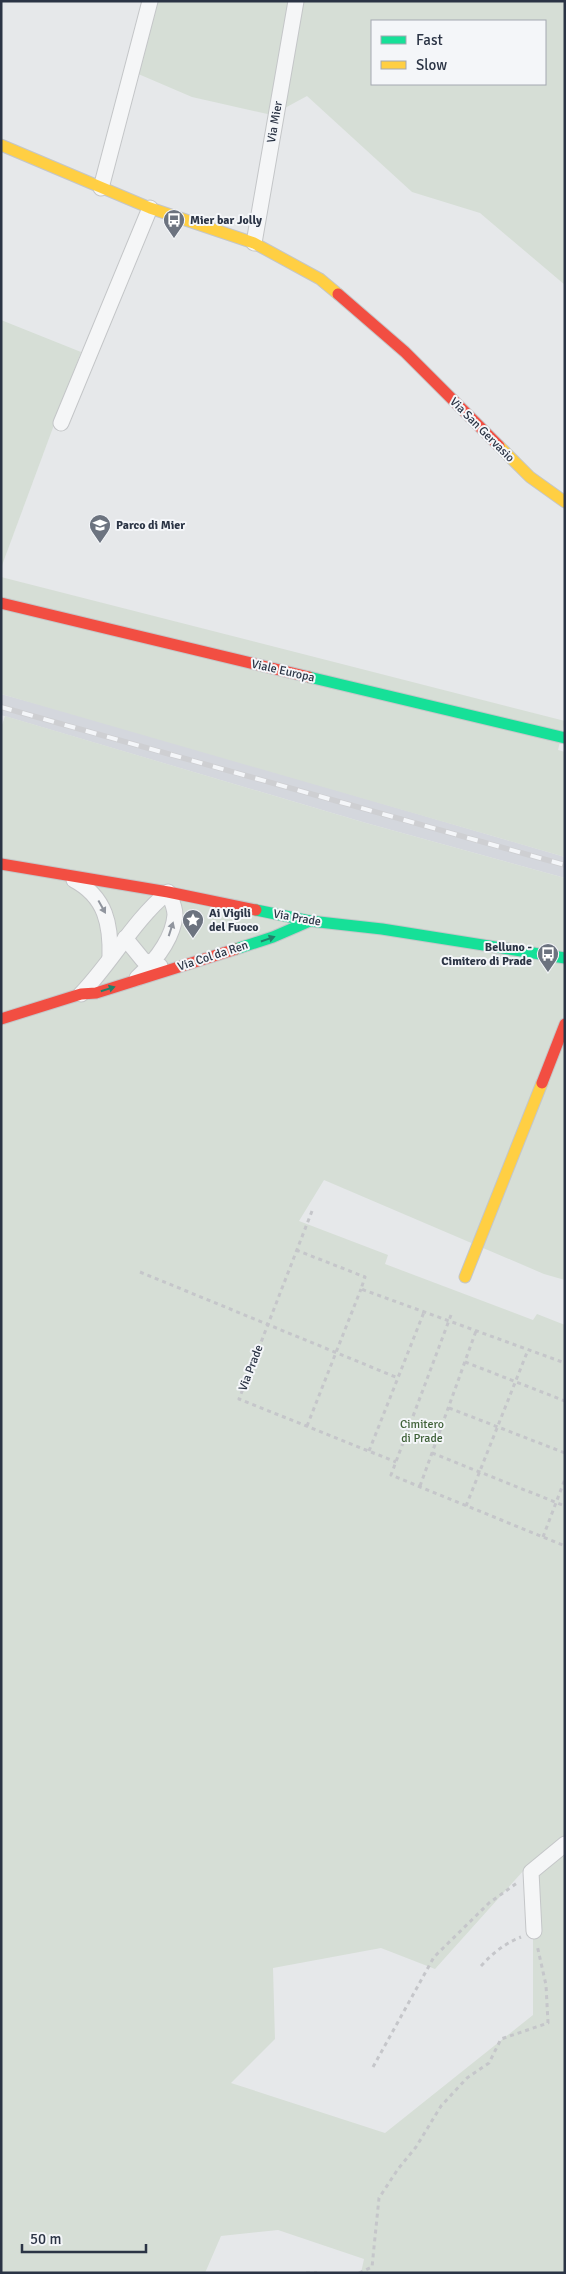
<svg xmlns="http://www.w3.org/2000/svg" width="566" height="2274" viewBox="0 0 566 2274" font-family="Signika,sans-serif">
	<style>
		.built { fill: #d4d7dd }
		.green { fill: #d6ded6; fill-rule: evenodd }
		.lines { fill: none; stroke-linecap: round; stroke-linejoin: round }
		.street-casing { stroke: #c4c6c8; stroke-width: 17 }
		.fast-casing { stroke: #c4c6c8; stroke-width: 13 }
		.slow-casing { stroke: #c4c6c8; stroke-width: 13 }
		.jam-casing { stroke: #c4c6c8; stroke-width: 13 }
		.path { stroke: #c5c6ca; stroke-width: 3; stroke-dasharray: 4 4; stroke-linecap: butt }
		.street { stroke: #f5f6f7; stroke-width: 15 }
		.fast { stroke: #16e098; stroke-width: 11 }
		.slow { stroke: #ffcf43; stroke-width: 11 }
		.jam { stroke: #f24e42; stroke-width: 11 }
		.rail-casing { stroke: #cecfd2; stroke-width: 5.5 }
		.rail { stroke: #f4f6f9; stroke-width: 4; stroke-dasharray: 11; stroke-linecap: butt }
		.oneway { fill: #90959e }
		.oneway2 { fill: #22816a }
		.labels { text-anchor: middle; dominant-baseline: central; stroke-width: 4; stroke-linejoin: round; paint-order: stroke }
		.street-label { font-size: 12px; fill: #2b3445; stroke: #f4f6f9 }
		.poi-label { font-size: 12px; font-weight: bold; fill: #2b3445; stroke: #f4f6f9; text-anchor: start }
		.park-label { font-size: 12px; fill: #3f6138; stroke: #f4f6f9 }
	</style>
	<rect width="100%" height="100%" fill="#e6e8ea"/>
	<path class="built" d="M1,694l113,31 451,132v21l-199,-55 -365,-108z"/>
	<g class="green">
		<path d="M155,1h410v284l-85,-72 -68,-21 -105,-96 -35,19 -80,-18 -56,-24zM372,21h173v63h-173z"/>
		<path d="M1,320l80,32 -80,216z"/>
		<path d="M1,577l564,144 -7,29 7,2v105l-564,-163z"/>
		<path d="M5,716l361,107 199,55v402l-21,-6 -220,-94 -25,41 89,34 -3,9 148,56 4,-6 28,11v948h-204l3,-14 -86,-29 -57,6 -16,37h-204v-1545zM533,1860v155l-148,118 -154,-50 44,-44 -2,-71 108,-20 54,21z"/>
	</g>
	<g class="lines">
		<g class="street-casing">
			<g id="street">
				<path d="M101,188l49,-187"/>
				<path d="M254,243l42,-242"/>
				<path d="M61,423l89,-215"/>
				<path d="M74,880c32,17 37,45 36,78"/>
				<path d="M125,938l18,22 17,6"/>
				<path d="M81,994c31,-32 52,-73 87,-102 3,7 7,15 7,23 -2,25 -21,47 -38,63"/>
				<path d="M534,1931l-3,-59 34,-28"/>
			</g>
		</g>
		<g class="fast-casing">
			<g id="fast">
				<path d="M309,677l256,61"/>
				<path d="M256,910l54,11 72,8 183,29"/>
				<path d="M236,949l37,-12 37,-16"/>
			</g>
		</g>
		<g class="slow-casing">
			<g id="slow">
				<path d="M1,145l149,63 104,35 66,36 18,15"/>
				<path d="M499,446l31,31 35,25"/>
				<path d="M465,1277l77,-194"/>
			</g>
		</g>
		<g class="jam-casing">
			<g id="jam">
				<path d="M338,294l67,58 94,94"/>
				<path d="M1,603l308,74"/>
				<path d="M1,864l167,28 88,18"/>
				<path d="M1,1019l80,-25 15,-1 140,-44"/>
				<path d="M542,1083l23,-59"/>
			</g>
		</g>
		<g class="path">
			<path d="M312,1211l-73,188 157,63"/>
			<path d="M296,1250l69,27 -4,12 204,74"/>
			<path d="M140,1272l258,106"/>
			<path d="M451,1315l-60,160 174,71"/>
			<path d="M465,1362l100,39"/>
			<path d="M449,1408l116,45"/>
			<path d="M307,1426l54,-137"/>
			<path d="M369,1451l55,-139"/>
			<path d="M432,1453l133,53"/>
			<path d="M420,1486l56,-155"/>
			<path d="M466,1506l62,-156"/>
			<path d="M543,1537l22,-58"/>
			<path d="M481,1966c12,-13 23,-22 40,-29"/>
			<path d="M373,2067l61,-110 55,-54 28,-20"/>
			<path d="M306,2273h11"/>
			<path d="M359,2273l13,-6 7,-69 19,-29 18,-22 25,-41 26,-28 22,-15 12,-24 47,-16 -2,-38 -9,-40"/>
		</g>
		<use href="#street" class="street"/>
		<use href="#fast" class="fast"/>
		<use href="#slow" class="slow"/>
		<use href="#jam" class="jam"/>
		<g class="rail-casing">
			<path id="rail" d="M1,707l564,158"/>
		</g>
		<use href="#rail" class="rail"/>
	</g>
	<defs><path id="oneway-solid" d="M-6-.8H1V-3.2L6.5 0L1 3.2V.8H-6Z" transform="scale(1.25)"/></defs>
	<g class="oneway">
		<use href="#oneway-solid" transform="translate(102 907) rotate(61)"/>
		<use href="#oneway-solid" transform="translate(171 929) rotate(-72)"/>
	</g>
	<g class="oneway2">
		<use href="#oneway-solid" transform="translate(268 939) rotate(-19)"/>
		<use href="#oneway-solid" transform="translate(108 989) rotate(-18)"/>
	</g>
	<defs>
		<g id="bus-pin" transform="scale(1.125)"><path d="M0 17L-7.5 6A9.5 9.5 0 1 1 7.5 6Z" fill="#6c737f" stroke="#f4f6f9"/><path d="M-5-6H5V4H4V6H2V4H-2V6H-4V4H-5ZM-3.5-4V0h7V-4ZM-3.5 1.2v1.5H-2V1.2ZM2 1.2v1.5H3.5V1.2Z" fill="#fff"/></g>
		<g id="school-pin" transform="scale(1.125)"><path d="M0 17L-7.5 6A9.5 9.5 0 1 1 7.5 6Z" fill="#6c737f" stroke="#f4f6f9"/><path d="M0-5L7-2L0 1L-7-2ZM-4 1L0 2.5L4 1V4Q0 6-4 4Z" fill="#fff"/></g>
		<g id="sight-pin" transform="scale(1.125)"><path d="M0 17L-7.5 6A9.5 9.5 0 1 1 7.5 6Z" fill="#6c737f" stroke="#f4f6f9"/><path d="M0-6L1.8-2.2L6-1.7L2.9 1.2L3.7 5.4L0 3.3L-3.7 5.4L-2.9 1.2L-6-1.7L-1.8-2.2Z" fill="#fff"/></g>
	</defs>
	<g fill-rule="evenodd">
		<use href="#bus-pin" x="174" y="220"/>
		<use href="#school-pin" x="100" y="525"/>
		<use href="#sight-pin" x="193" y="920"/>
		<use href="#bus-pin" x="548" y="954"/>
	</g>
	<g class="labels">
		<g class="street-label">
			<text transform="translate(275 122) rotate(-80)">Via Mier</text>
			<text transform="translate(482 430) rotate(45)">Via San Gervasio</text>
			<text transform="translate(283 671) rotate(13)">Viale Europa</text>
			<text transform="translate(297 918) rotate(10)">Via Prade</text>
			<text transform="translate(213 956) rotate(-18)">Via Col da Ren</text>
			<text transform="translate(251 1368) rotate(-69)">Via Prade</text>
		</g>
		<g class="poi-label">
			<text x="190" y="220">Mier bar Jolly</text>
			<text x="116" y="525">Parco di Mier</text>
			<text x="209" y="913">Ai Vigili<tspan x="209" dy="14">del Fuoco</tspan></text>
			<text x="532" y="947" text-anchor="end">Belluno -<tspan x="532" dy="14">Cimitero di Prade</tspan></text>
		</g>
		<g class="park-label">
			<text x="422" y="1424">Cimitero<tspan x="422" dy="14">di Prade</tspan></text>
		</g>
	</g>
	<rect width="566" height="2274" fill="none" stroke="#2b3445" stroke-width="5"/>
	<rect x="371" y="20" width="175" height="65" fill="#f4f6f9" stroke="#a4a8b1"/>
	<rect x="381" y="36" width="25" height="8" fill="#16e098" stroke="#a4a8b1"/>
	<text x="416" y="45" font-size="15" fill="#2b3445">Fast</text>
	<rect x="381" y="61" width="25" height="8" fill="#ffcf43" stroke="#a4a8b1"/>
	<text x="416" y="70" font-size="15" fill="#2b3445">Slow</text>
	<path d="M22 2244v8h124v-8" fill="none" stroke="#2b3445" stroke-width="2.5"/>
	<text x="30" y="2244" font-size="15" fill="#2b3445" stroke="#f4f6f9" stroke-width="4" paint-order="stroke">50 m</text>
</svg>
